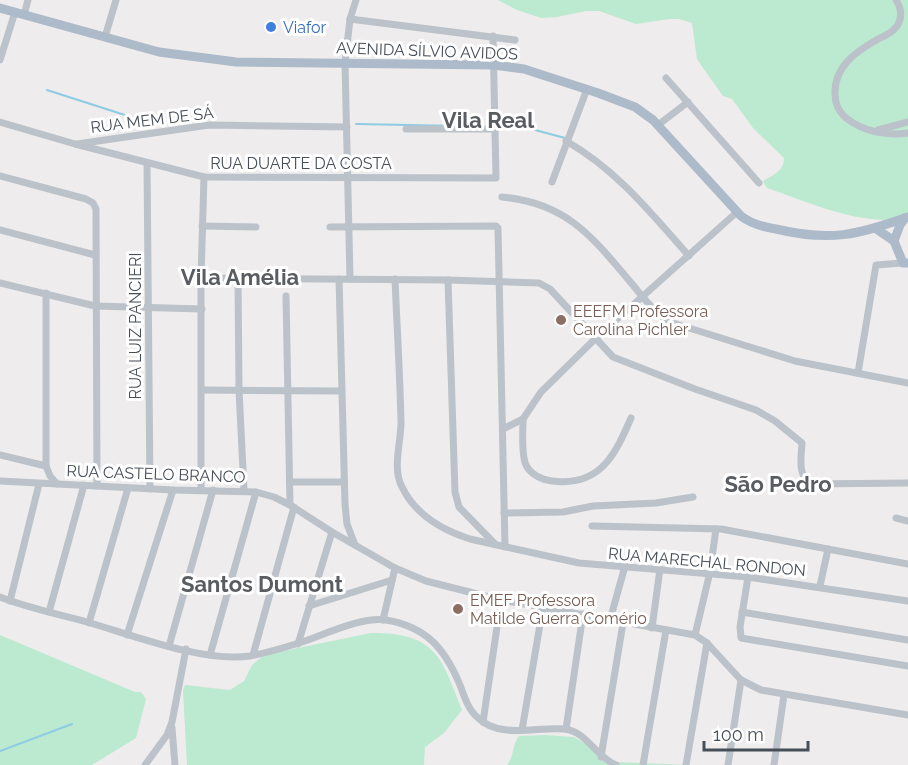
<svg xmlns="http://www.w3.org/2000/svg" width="908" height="765" viewBox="0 0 908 765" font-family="Raleway,sans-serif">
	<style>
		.green { fill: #bcead0 }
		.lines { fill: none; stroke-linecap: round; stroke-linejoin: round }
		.stream { stroke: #8dcce3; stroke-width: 2 }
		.minor { stroke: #bbc2ca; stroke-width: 7 }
		.major { stroke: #adbac9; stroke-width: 9 }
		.shop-dot { fill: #3f7fe0; stroke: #fff; stroke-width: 2 }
		.education-dot { fill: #8d6e63; stroke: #fff; stroke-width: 2 }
		.labels { text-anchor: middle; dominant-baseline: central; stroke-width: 6; stroke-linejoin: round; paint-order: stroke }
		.shop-label { font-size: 16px; fill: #366cbe; stroke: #fff; text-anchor: start }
		.street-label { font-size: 16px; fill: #464e57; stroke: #fff }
		.education-label { font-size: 16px; fill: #785e54; stroke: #fff; text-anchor: start }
		.district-label { font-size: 22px; font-weight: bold; fill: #595c60; stroke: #fff }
	</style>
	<rect width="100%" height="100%" fill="#eeecec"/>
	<g class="green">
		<path d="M498,0h410v214c-7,2 -15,6 -23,6 -41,-1 -80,-19 -118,-32l-4,-7c10,-6 21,-10 21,-23l-31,-30 -21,-29 -9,-3 -20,-28 -6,-9 -5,-36 -13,-4h-10l-33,5 -37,-13h-13l-29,6 -16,1 -24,-8z"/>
		<path d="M371,633c65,0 70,23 91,77l-18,23 -19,14 -1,18h-237l-4,-75 2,-5 45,5 14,-9 8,-16 12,-10z"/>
		<path d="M0,635l135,57h6l5,7 -10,39 -44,27h-92z"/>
		<path d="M546,735l28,2 41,25 74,3h-182c7,-8 5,-20 12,-29z"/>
	</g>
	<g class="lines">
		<g class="stream">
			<path d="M47,90l81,26"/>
			<path d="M356,124l105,2"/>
			<path d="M506,127l29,3 30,8"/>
			<path d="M0,751l72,-27"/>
		</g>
		<g class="minor">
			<path d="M896,0c5,8 7,17 1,26 -4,6 -12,10 -19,13 -21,12 -44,27 -43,55 0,9 4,18 11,24 18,14 41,18 62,15"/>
			<path d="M24,15l4,-15"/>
			<path d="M350,19l165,21"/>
			<path d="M105,37l11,-37"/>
			<path d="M0,60l15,-48"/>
			<path d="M666,78l93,105"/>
			<path d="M0,122l75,22 129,33 292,1 -3,-142"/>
			<path d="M658,125l30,-23"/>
			<path d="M406,129h90"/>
			<path d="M878,130l30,-8"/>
			<path d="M566,141c51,29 85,72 123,115"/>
			<path d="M77,144l132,-19 138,2"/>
			<path d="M147,163l3,326"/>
			<path d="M0,176l86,23 7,4 3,6 1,277"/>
			<path d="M552,182l35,-93"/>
			<path d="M502,197c66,6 91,41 131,88 11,14 24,30 40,38l122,38 113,22"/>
			<path d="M202,226l54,1"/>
			<path d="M330,227l166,-1 2,2 7,319"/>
			<path d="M0,230l95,25"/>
			<path d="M201,278l247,2 91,3 11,6 63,68 82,32 61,21 19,11 27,22c-1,15 -4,30 7,41l99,-1"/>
			<path d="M238,278l1,112 5,100"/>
			<path d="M339,279l6,225 2,20 8,21"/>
			<path d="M350,279l-5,-216 5,-44 6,-19"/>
			<path d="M395,279c2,48 5,96 6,144 0,19 -9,46 1,64 13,27 40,43 68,52l109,24 169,14 160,24"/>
			<path d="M448,280l7,212 4,15 36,37"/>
			<path d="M0,283l95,23 107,3"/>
			<path d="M46,293v173l4,10 7,8"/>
			<path d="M286,296l4,209"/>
			<path d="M858,373l18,-108 27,-2"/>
			<path d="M202,390l138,1"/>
			<path d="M523,419c0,12 -2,36 3,46 4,9 16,15 26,16 48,6 63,-26 79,-63"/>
			<path d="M503,429l20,-10 18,-27 55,-54 141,-126"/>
			<path d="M0,455l46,11"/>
			<path d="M0,481l173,9 83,2 18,5 16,8 42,27 63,36 31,13 75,19 194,35 12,8 34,37 20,10 147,25"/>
			<path d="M290,482h54"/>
			<path d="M201,490v-212l3,-101"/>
			<path d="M504,513l59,-1 30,-6 63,-3 37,-6"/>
			<path d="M896,518l12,3"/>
			<path d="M592,526l129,3 187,35"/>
			<path d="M748,577l-8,50 1,11 167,28"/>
			<path d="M820,586l8,-37"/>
			<path d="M0,597c28,11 58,17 87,25 45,13 117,41 163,34 16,-3 33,-8 49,-13 23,-7 62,-27 87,-23 41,7 59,29 74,65 4,11 8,24 17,32 23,23 60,9 88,12 22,3 31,28 51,36"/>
			<path d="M10,601l29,-117"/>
			<path d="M309,606l83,-26"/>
			<path d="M49,612l35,-127"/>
			<path d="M742,612l166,28"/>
			<path d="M383,620l12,-52"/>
			<path d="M610,620l15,-54"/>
			<path d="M89,623l39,-135"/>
			<path d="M652,628l8,-59"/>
			<path d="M127,635l46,-145"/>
			<path d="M695,635l15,-63 6,-43"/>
			<path d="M298,644l34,-112"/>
			<path d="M169,646l44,-156"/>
			<path d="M210,655l46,-163"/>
			<path d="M253,655l41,-148"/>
			<path d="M483,722l18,-122"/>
			<path d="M172,728l3,37"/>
			<path d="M566,729l17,-115"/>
			<path d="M522,730l21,-123"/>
			<path d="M601,757l22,-134"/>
			<path d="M145,765l22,-30 5,-13 14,-73"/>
			<path d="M643,765l23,-135"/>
			<path d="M686,765l21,-122"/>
			<path d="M728,765l13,-85"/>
			<path d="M774,765l10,-70"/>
		</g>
		<g class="major">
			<path d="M0,8l159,44 77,10 258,3 30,4 74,24 37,14 18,13 88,96c10,8 22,11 35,13 55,13 80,6 132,-12"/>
			<path d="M905,218l-5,7 -6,16 9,22h5"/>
			<path d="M875,228l19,13"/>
		</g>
	</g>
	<circle class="shop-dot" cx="271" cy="27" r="6"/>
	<g class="education-dot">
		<circle cx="561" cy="320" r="6"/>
		<circle cx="458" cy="609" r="6"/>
	</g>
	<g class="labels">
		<g class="shop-label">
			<text x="283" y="27">Viafor</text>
		</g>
		<g class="street-label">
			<text transform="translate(427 51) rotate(2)">AVENIDA SÍLVIO AVIDOS</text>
			<text transform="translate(152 120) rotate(-7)">RUA MEM DE SÁ</text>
			<text x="301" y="163">RUA DUARTE DA COSTA</text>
			<text transform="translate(135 326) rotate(-90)">RUA LUIZ PANCIERI</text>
			<text transform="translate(156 474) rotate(2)">RUA CASTELO BRANCO</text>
			<text transform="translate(707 562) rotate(5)">RUA MARECHAL RONDON</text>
		</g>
		<g class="education-label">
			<text x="573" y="311">EEEFM Professora<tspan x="573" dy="18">Carolina Pichler</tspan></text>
			<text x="470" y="600">EMEF Professora<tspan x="470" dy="18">Matilde Guerra Comério</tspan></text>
		</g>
		<g class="district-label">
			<text x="488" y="120">Vila Real</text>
			<text x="240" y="277">Vila Amélia</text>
			<text x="778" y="484">São Pedro</text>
			<text x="262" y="584">Santos Dumont</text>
		</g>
	</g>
	<path d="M704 741v9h104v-9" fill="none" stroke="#464e57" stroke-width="3"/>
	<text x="713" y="741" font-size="18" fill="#464e57" stroke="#ffffff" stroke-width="4.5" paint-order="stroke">100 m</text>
</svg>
